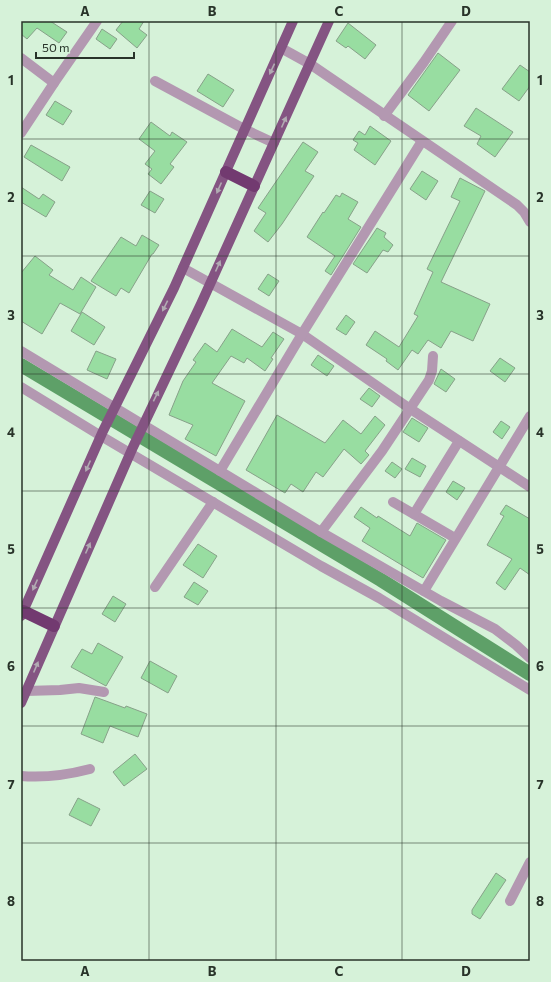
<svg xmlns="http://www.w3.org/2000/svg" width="551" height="982" viewBox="0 0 551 982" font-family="Commissioner,sans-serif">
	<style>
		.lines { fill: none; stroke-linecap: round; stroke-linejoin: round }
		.canal { stroke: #5ea068; stroke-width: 14 }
		.building { fill: #98dda1; stroke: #87a189 }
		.minor { stroke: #b398b1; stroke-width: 10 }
		.major { stroke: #845482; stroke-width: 10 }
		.highway { stroke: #723a70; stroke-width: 12 }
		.oneway { fill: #b1abb2 }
		.grid { fill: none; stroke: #283329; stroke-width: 1; stroke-opacity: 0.55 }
		.neatline { fill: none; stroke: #283329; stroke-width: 1.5 }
		.grid-label { font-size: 13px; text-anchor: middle; font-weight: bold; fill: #283329 }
	</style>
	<rect width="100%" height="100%" fill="#d6f2d9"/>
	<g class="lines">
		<path class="canal" d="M21,365l360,215 149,94"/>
	</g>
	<g class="building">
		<path d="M21,21h29l17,11 -8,11 -22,-15 -10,11 -6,-5z"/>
		<path d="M123,21h21l-5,8 8,6 -10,13 -21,-18z"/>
		<path d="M348,23l28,22 -11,14 -17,-13 -2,2 -10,-7z"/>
		<path d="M102,29l15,10 -7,10 -14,-10z"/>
		<path d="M438,53l22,17 -31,41 -21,-16z"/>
		<path d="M520,65l10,7v14l-11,15 -17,-12z"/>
		<path d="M208,74l26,16 -11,17 -26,-16z"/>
		<path d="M55,101l17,10 -9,14 -17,-10z"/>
		<path d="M476,108l37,24 -18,25 -18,-13 4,-8 -17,-10z"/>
		<path d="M151,122l19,14 2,-4 15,10 -17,22 4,3 -13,17 -13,-10 4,-5 -7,-5 10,-13 -16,-12z"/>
		<path d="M370,126l21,15 -16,24 -21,-15 4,-7 -5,-3 6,-9 6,4z"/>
		<path d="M303,142l15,10 -13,19 9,5 -32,48 -14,18 -14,-11 12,-18 -8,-5z"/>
		<path d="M31,145l39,22 -8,14 -38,-24z"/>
		<path d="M422,171l16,10 -12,19 -16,-11z"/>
		<path d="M460,178l25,13 -44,91 49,22 -17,37 -22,-10 -10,17 -13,-8 -10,14 -6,-4 -14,20 -12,-9 1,-2 -21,-14 9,-14 24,16 19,-31 -4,-2 19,-42 -6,-3 33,-68 -9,-4z"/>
		<path d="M21,187l18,12 4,-5 12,8 -9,15 -25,-15z"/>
		<path d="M150,191l14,8 -9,14 -14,-8z"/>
		<path d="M342,193l16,9 -10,17 13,8 -30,48 -6,-4 10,-15 -28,-19 16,-25 1,1 12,-18 4,2z"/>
		<path d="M377,228l9,5 -2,4 9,8 -5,7 -5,-2 -16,23 -14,-9z"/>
		<path d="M142,235l17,10 -6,9h-1l-23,39 -8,-5 -5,8 -25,-15 30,-44 15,9z"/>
		<path d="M35,256l18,14 -4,5 24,15 8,-13 15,10 -16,27 -20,-11 -18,31 -21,-13v-48z"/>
		<path d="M268,274l11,7 -10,15 -11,-7z"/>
		<path d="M82,312l23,15 -11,18 -23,-14z"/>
		<path d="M346,315l9,7 -9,13 -10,-6z"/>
		<path d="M232,329l30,18 11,-15 11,7 -13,19 2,1 -8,12 -18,-13 -3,5 -13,-7 -19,27 33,18 -29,55 -31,-17 8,-14 -24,-10 14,-34 13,-19 -3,-2 12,-17 12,9z"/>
		<path d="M96,351l20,8 -9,20 -20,-9z"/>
		<path d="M318,355l16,11 -7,10 -16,-11z"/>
		<path d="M500,358l15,10 -10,14 -15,-11z"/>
		<path d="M441,369l14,10 -9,13 -12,-8z"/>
		<path d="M369,388l11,8 -8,11 -12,-8z"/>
		<path d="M277,415l48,28 18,-23 18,14 14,-18 10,9 -20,26 4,4 -8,9 -17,-15 -21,28 -7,-5 -13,20 -12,-8 -6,9 -39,-23z"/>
		<path d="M412,418l16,10 -9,14 -16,-10z"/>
		<path d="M501,421l9,6 -8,12 -9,-7z"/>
		<path d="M412,458l14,8 -6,11 -15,-8z"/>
		<path d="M392,462l10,7 -7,9 -10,-7z"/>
		<path d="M453,481l12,7 -8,12 -11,-8z"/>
		<path d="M506,505l24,14v56l-10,-7 -15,22 -9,-7 16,-24 -25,-14 17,-29 -4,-2z"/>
		<path d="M361,507l16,11 1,-2 32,20 7,-13 29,17 -23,38 -61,-37 8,-13 -16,-11z"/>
		<path d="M198,544l19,12 -14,22 -20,-13z"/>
		<path d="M194,582l14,9 -10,14 -14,-8z"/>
		<path d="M113,596l13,8 -11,18 -13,-8z"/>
		<path d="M98,643l25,14 -17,29 -35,-19 11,-18 10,5z"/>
		<path d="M150,661l27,15 -9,17 -27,-15z"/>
		<path d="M95,697l30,11 1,-2 21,8 -9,23 -28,-11 -7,17 -22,-9z"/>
		<path d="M135,754l12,15 -23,17 -11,-14z"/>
		<path d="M78,798l22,11 -9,17 -22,-11z"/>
		<path d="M496,873l10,7 -26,39 -8,-5v-4z"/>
	</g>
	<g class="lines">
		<g class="minor">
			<path d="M281,48l29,16 207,141 7,7 6,10"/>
			<path d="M21,58l33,25"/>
			<path d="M155,81l89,48 30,14"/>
			<path d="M384,116l40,-54 28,-41"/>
			<path d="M21,133l33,-50 43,-62"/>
			<path d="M183,268l119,66 107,74 121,79"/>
			<path d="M21,351l300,181 120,69 54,28 21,16 14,13"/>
			<path d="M21,387l80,49 220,130 58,32 151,92"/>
			<path d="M220,471l82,-137 120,-193"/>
			<path d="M393,502l62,36"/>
			<path d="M414,514l45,-73"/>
			<path d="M321,532l61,-81 47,-71 3,-9 1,-15"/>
			<path d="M155,587l58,-85"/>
			<path d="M424,591l106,-175"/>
			<path d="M26,691l34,-1 19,-2 25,4"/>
			<path d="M21,776c23,2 46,-1 69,-7"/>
			<path d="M510,901l20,-39"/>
		</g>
		<g class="major">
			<path d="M21,616l82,-185 71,-143 119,-267"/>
			<path d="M21,703l112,-256 68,-143 128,-283"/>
		</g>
		<g class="highway">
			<path d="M226,172l28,14"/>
			<path d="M23,611l31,15"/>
		</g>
	</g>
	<defs><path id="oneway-solid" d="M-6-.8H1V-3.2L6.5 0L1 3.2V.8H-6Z"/></defs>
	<g class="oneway">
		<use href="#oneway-solid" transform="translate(272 69) rotate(115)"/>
		<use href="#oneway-solid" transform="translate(284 122) rotate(-66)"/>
		<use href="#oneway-solid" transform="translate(219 188) rotate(114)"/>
		<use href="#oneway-solid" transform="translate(218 266) rotate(-66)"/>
		<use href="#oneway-solid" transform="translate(165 306) rotate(116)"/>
		<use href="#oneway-solid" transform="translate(156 396) rotate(-64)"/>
		<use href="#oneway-solid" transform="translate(88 466) rotate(114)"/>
		<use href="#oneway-solid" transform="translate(88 548) rotate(-66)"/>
		<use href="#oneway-solid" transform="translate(35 585) rotate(114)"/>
		<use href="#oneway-solid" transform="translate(36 667) rotate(-67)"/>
	</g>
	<path class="grid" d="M149,21v940M276,21v940M402,21v940M21,139h509M21,256h509M21,374h509M21,491h509M21,608h509M21,726h509M21,843h509"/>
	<rect width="551" height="982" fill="none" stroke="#d6f2d9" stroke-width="44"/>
	<path d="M36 52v6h98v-6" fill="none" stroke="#283329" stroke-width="2"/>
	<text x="42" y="52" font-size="12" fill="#283329" stroke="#d6f2d9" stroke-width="3" paint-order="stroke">50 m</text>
	<rect x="22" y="22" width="507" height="938" class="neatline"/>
	<g class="grid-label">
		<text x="85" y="16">A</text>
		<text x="212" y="16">B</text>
		<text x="339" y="16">C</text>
		<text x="466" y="16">D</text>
		<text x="11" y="85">1</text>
		<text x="540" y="85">1</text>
		<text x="11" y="202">2</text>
		<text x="540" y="202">2</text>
		<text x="11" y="320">3</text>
		<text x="540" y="320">3</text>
		<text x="11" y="437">4</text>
		<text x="540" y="437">4</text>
		<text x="11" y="554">5</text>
		<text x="540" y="554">5</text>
		<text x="11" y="671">6</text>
		<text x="540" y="671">6</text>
		<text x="11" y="789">7</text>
		<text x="540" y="789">7</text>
		<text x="11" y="906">8</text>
		<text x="540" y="906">8</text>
		<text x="85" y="976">A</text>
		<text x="212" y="976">B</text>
		<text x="339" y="976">C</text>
		<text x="466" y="976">D</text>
	</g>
</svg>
